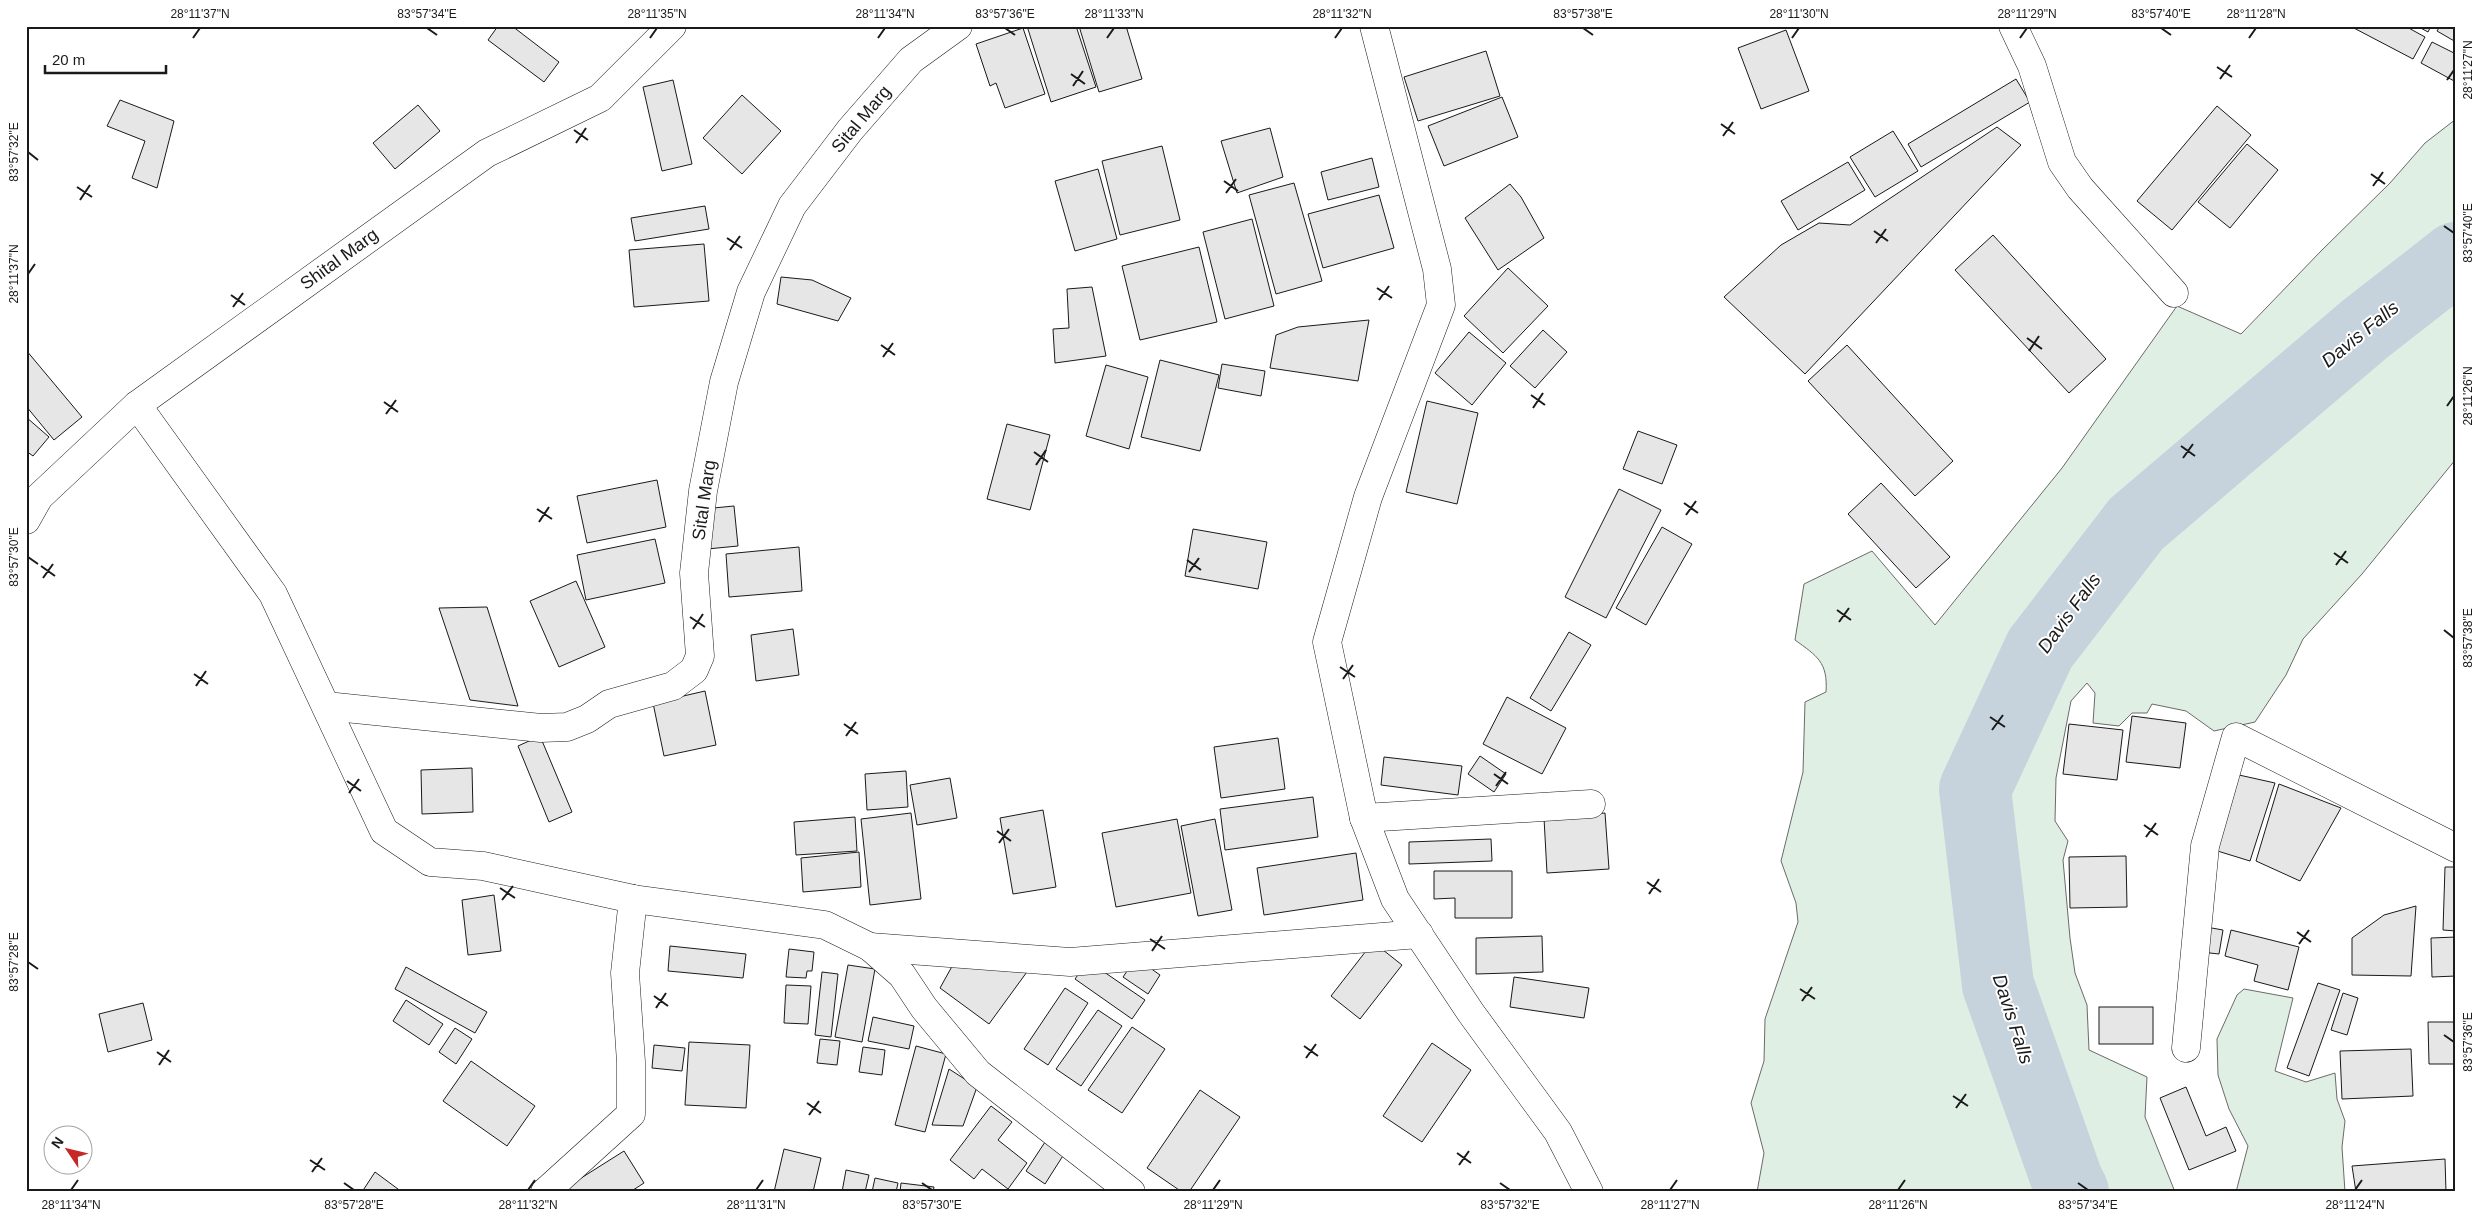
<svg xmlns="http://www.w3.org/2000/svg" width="2482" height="1218" viewBox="0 0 2482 1218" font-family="Helvetica,sans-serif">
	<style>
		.green { fill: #e0efe3; stroke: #6a6a6a }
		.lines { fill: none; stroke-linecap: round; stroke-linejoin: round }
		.river { stroke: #c6d2dc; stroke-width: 72 }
		.building { fill: #e6e6e6; stroke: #1a1a1a }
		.minor-casing { stroke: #1a1a1a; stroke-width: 29 }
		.minor { stroke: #fff; stroke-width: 28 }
		.ticks { fill: none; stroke: #1a1a1a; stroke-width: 2 }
		.labels { text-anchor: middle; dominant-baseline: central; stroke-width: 4; stroke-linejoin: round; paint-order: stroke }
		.street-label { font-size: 18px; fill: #1a1a1a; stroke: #fff }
		.water-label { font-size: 19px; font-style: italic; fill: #1a1a1a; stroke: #fff }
		.neatline { fill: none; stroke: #1a1a1a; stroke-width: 2 }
		.ticks-label { font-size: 12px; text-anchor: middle; fill: #1a1a1a }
	</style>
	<rect width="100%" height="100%" fill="#fff"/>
	<g class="green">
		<path d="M2456,119v116l-88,63 -57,61 -123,108 -53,38 -51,55 -69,83 -49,90 -22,89 42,174 32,149 10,24 41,-22 -3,-53 -6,-18v-8l-9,-15 -10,-9 -10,-20 -20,-20 -12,-42 -1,-34 17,-16 -16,-35 7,-30 -16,-23 -3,-33 10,-41 14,2 29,-38 -1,-13 16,-43 17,-26 3,-10 12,-24 33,-28 15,-23 30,-19 1,-16 34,-22 11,-23 43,-31 93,-84 109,-88v195l-94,115 -59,65 -17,36 -31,47 -41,9 -28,-20 -34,-7 -5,9h-15l-13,13 -26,-3 2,-30 -8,-10 -16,18 -15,77 -1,43 13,20 -5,19 7,78 5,35 12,32 2,45 58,27 -2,40 30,75h-418l7,-39 -13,-50 13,-42 1,-42 33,-97 -2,-19 -15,-42 22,-89 2,-70 21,-10c2,-30 -9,-36 -31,-52l9,-56 68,-33 63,74 127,-157 115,-162 64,28 80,-83 69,-68 35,-40z"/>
		<path d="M2244,989l49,9 -18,73 31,11 29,-9 2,26 8,22 -3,26 3,45h-109l12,-46 -19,-37 -11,-34 -1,-36 20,-44z"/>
	</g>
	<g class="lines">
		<path class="river" d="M2073,1192l-6,-12 -69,-195 -23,-196 65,-140 96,-125 229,-195 91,-71"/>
	</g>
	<g class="building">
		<path d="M498,26h14l47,36 -15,20 -56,-42z"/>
		<path d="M1027,26h49l20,61 -45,15z"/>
		<path d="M1079,26h47l16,53 -43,13z"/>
		<path d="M2350,26h55l20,11 -12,22z"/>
		<path d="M2417,26h14l-3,6z"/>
		<path d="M2440,26h16v16l-19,-11z"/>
		<path d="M1023,28l22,66 -40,14 -9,-25 -6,3 -14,-42z"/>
		<path d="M1786,30l23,61 -48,18 -23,-61z"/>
		<path d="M2432,42l24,12v28l-35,-19z"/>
		<path d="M1486,51l14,45 -82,25 -14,-44z"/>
		<path d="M2016,79l14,23 -109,65 -13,-23z"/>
		<path d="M673,80l19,84 -30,7 -19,-84z"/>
		<path d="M742,95l39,36 -39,43 -39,-36z"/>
		<path d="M1502,97l16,40 -74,29 -16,-40z"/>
		<path d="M120,100l54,21 -17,67 -25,-10 13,-37 -38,-15z"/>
		<path d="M418,105l22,26 -45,38 -22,-26z"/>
		<path d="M2217,106l34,29 -79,95 -35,-29z"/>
		<path d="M1997,127l24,18 -216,229 -81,-77 57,-52 38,-22 31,2z"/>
		<path d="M1270,128l13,49 -46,16 -16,-52z"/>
		<path d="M1893,131l25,40 -43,26 -25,-40z"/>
		<path d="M2247,144l31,26 -48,58 -32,-26z"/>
		<path d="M1162,146l18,74 -60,15 -18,-74z"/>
		<path d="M1372,158l7,29 -51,13 -7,-28z"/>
		<path d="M1848,162l17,28 -67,40 -17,-29z"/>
		<path d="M1098,169l19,70 -42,12 -20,-70z"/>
		<path d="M1294,183l28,98 -46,13 -27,-99z"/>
		<path d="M1510,184l11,13 23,41 -46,32 -33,-52z"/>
		<path d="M1379,195l15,53 -71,20 -15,-54z"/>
		<path d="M705,206l4,23 -74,12 -4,-23z"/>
		<path d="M1252,219l22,87 -49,13 -22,-87z"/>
		<path d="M1993,235l113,124 -37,34 -114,-123z"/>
		<path d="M704,244l5,57 -75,6 -5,-57z"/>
		<path d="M1199,247l18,75 -77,18 -18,-74z"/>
		<path d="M1508,268l40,38 -45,47 -39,-37z"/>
		<path d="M781,277l31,3 39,18 -13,23 -61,-17z"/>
		<path d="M1092,287l14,69 -51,7 -2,-34 16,-1 -2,-39z"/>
		<path d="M1369,320l-11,61 -88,-13 6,-33 22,-8z"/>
		<path d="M1543,330l24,22 -32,36 -25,-22z"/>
		<path d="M1469,332l37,31 -34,42 -37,-32z"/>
		<path d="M1847,345l106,116 -38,35 -107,-115z"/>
		<path d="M26,350l56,67 -28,23 -28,-34z"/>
		<path d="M1160,360l59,15 -19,76 -59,-14z"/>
		<path d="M1222,364l43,7 -4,25 -43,-8z"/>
		<path d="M1106,365l42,12 -19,72 -43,-13z"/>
		<path d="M1427,401l51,12 -21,91 -51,-12z"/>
		<path d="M26,417l23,20 -16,19 -7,-5z"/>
		<path d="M1007,424l43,11 -20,75 -43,-11z"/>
		<path d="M1638,431l39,14 -15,39 -39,-15z"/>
		<path d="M657,480l9,47 -79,16 -10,-47z"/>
		<path d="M1881,483l69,74 -34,31 -68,-74z"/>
		<path d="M1619,489l42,21 -55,108 -41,-21z"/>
		<path d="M734,506l4,40 -31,3 -4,-40z"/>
		<path d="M1662,527l30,17 -46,81 -30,-17z"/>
		<path d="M1193,529l74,13 -9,47 -73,-13z"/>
		<path d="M655,539l10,44 -79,17 -9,-45z"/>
		<path d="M799,547l3,44 -73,6 -3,-43z"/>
		<path d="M576,581l29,66 -46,20 -29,-66z"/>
		<path d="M487,607l31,99 -48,-6 -31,-92z"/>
		<path d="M793,629l6,46 -43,6 -5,-46z"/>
		<path d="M1569,632l22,13 -40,66 -21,-13z"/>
		<path d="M705,691l11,54 -52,11 -11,-53z"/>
		<path d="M1507,697l59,31 -24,46 -59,-30z"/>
		<path d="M2132,716l54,7 -6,45 -54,-6z"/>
		<path d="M2069,724l54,6 -6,50 -54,-6z"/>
		<path d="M540,736l32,76 -23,10 -31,-76z"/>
		<path d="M1278,738l7,51 -64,9 -7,-51z"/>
		<path d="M1480,756l26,18 -12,18 -26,-18z"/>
		<path d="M1384,757l78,9 -4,29 -77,-10z"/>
		<path d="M472,768l1,44 -51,2 -1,-44z"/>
		<path d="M906,771l2,36 -41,3 -2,-36z"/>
		<path d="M2230,773l45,10 -25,78 -39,-12z"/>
		<path d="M950,778l7,40 -40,7 -7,-40z"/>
		<path d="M2279,784l62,24 -41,73 -44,-20z"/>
		<path d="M1313,797l5,40 -93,13 -5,-41z"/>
		<path d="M1043,810l13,77 -43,7 -13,-76z"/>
		<path d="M911,813l10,86 -51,6 -9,-86z"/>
		<path d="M1605,813l4,56 -62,4 -3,-55z"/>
		<path d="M855,817l2,34 -61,4 -2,-33z"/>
		<path d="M1177,819l14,74 -75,14 -14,-74z"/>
		<path d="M1215,819l17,91 -34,6 -17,-90z"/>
		<path d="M1491,839l1,22 -83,3v-22z"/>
		<path d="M859,852l2,35 -58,5 -2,-34z"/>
		<path d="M1356,853l7,47 -99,15 -7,-47z"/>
		<path d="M2126,856l1,51 -57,1 -1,-51z"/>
		<path d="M2445,867h11v64l-13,-1z"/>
		<path d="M1434,871h78v47h-57v-20l-21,1z"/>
		<path d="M494,895l7,56 -33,4 -6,-55z"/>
		<path d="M2416,906l-5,70 -59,-1v-37l32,-23z"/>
		<path d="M2206,927l17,3 -4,24 -18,-2z"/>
		<path d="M2231,930l68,17 -11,43 -34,-9 4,-16 -33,-9z"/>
		<path d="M1542,936l1,36 -67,2v-36z"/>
		<path d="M2456,937v39l-24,1 -1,-39z"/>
		<path d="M1373,942l29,23 -42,54 -29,-23z"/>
		<path d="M670,946l76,8 -3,24 -75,-7z"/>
		<path d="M789,949l25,3 -2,19h-5l-1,7 -20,-1z"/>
		<path d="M1136,958l24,17 -12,19 -25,-17z"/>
		<path d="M955,961l77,4 -43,59 -49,-36z"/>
		<path d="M1088,961l57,39 -13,19 -57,-40z"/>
		<path d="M848,965l27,4 -13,73 -27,-5z"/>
		<path d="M406,967l81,45 -12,21 -80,-44z"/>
		<path d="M822,972l16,2 -7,63 -16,-2z"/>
		<path d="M1514,977l75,11 -5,30 -74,-11z"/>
		<path d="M2318,983l22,7 -31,86 -22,-8z"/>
		<path d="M786,985l25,1 -3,38 -24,-1z"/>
		<path d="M1065,988l23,15 -40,62 -24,-16z"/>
		<path d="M2343,993l15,5 -11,37 -16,-5z"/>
		<path d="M406,1000l37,24 -14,21 -36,-24z"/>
		<path d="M143,1003l9,37 -44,12 -9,-38z"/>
		<rect x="2099" y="1007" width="54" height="37"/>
		<path d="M1098,1010l24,16 -41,60 -25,-17z"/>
		<path d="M873,1017l41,9 -5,23 -41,-8z"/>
		<path d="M2428,1022h28v42h-27z"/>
		<path d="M1132,1027l33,22 -43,64 -34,-23z"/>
		<path d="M455,1028l17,11 -16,25 -17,-12z"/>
		<path d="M820,1039l20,2 -3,24 -20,-2z"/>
		<path d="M689,1042l61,3 -4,63 -61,-3z"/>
		<path d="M1432,1043l39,27 -49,72 -39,-26z"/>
		<path d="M654,1045l31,3 -3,23 -30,-3z"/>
		<path d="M916,1046l30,8 -21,78 -30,-7z"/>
		<path d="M863,1047l22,3 -3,25 -23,-3z"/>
		<path d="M2411,1049l2,47 -71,3 -2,-48z"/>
		<path d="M471,1061l64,45 -28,40 -64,-45z"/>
		<path d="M949,1069l28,18 -14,39 -31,-1z"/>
		<path d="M2186,1087l20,49 20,-9 10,24 -47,19 -29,-72z"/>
		<path d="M1200,1090l40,27 -51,75h-7l-35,-24z"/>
		<path d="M991,1106l21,16 -14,18 29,23 -19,26 -26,-20 -8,10 -24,-19z"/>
		<path d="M1047,1139l19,12 -21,33 -19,-13z"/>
		<path d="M784,1149l37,9 -8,34h-39z"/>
		<path d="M624,1151l20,32 -14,9h-71z"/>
		<path d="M2445,1159l1,33h-90l-4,-26z"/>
		<path d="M846,1170l23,5 -4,17h-23z"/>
		<path d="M375,1172l27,20h-40z"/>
		<path d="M875,1178l23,5 -2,9h-24z"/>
		<path d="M901,1183l33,4 -1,5h-33z"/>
	</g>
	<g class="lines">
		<g class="minor-casing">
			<g id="minor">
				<path d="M1374,26l63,243 4,36 -73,192 -41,145 37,176 31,81 76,114 87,119 31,60"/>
				<path d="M2013,26l19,40 30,96 18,26 94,105"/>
				<path d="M137,405l136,189 111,237 46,31 53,4 150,33 192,26 45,22 32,28 22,33 54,65 153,119"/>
				<path d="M26,520l13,-23 98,-92 350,-252 113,-55 72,-72"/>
				<path d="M326,706l215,22 26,-1 20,-8 22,-15 64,-18 21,-16 6,-14 -6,-83 9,-82 21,-109 27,-90 41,-86 58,-76 61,-70 47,-34"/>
				<path d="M1364,818l227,-14"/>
				<path d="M870,947l200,15 349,-28"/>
				<path d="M2186,1048l19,-202 31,-109 220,111"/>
				<path d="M545,1192l86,-78v-52l-6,-89 8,-74"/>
			</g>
		</g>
		<use href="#minor" class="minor"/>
	</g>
	<path class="ticks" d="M427,28l10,7M1005,28l10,7M1583,28l10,7M2161,28l10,7M193,38l7,-10M650,38l7,-10M878,38l7,-10M1107,38l7,-10M1335,38l7,-10M1792,38l7,-10M2020,38l7,-10M2249,38l7,-10M2217,67l15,10M1071,74l14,10M2220,79l10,-14M2447,80l7,-10M1073,86l10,-15M1721,124l14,10M574,130l14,10M1723,136l10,-14M576,143l10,-15M28,152l10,8M2371,174l14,10M1224,181l14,10M2373,186l10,-14M77,187l15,10M1226,193l10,-14M80,200l10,-15M2444,226l10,7M1874,231l14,10M727,238l15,10M1876,243l10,-14M730,250l10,-14M28,274l7,-10M1377,288l15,10M231,295l14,10M1379,300l10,-14M233,307l10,-14M2027,338l15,11M881,345l14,10M2029,351l10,-15M883,357l10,-14M1531,395l14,10M384,402l14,10M2447,406l7,-10M1533,408l10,-15M386,414l10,-14M2181,446l14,10M1034,452l14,10M2183,458l10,-14M1036,465l10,-15M1684,503l14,10M537,509l15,10M1686,515l10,-14M539,522l10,-15M2334,553l14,10M28,557l10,7M1187,560l14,10M2336,565l10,-14M41,566l14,10M1189,572l10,-14M43,578l10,-14M1837,610l14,10M690,617l15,10M1839,622l10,-14M693,629l10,-15M2444,630l10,8M1340,667l15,10M194,674l14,10M1343,679l10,-14M196,686l10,-15M1990,717l15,10M844,724l14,10M1992,730l11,-15M846,736l10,-14M1494,774l14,10M347,781l14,10M1496,786l10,-14M349,793l10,-14M2144,825l14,10M997,831l14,10M2146,837l10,-14M999,843l10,-14M1647,882l14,10M500,888l15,10M1649,894l10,-15M502,900l11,-14M2297,932l14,10M1150,939l15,10M2299,944l10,-14M1152,951l10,-15M28,962l10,7M1800,989l15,10M654,996l14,10M1802,1001l10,-14M656,1008l10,-15M2444,1035l10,7M1304,1046l14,10M157,1052l14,10M1306,1058l10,-14M159,1065l10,-15M1953,1096l15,10M807,1103l14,10M1956,1108l10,-14M809,1115l10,-14M1457,1153l14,10M310,1160l15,10M1459,1165l10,-14M312,1172l10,-14M344,1183l10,7M922,1183l10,7M1500,1183l10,7M2078,1183l10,7M71,1190l7,-10M528,1190l7,-10M756,1190l7,-10M1213,1190l7,-10M1670,1190l7,-10M1898,1190l7,-10M2355,1190l7,-10"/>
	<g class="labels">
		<g class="street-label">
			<text transform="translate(861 119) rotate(-50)">Sital Marg</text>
			<text transform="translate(339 259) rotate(-36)">Shital Marg</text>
			<text transform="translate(704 500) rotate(-82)">Sital Marg</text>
		</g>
		<g class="water-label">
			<text transform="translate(2360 334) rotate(-39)">Davis Falls</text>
			<text transform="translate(2069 613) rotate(-54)">Davis Falls</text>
			<text transform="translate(2013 1019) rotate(72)">Davis Falls</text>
		</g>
	</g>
	<rect width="2482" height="1218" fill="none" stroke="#ffffff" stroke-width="55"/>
	<g transform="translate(68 1150) rotate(305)"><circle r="24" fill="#ffffff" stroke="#a3a3a3"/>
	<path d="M0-4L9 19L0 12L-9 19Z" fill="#c62828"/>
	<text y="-8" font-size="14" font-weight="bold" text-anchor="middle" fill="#1a1a1a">N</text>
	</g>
	<path d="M45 65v8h121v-8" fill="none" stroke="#1a1a1a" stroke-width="2.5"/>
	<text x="52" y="65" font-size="15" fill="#1a1a1a" stroke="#ffffff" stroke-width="4" paint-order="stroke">20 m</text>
	<rect x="28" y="28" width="2426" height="1162" class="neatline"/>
	<g class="ticks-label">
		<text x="200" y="18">28°11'37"N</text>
		<text x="427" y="18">83°57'34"E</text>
		<text x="657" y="18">28°11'35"N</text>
		<text x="885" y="18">28°11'34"N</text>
		<text x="1005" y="18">83°57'36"E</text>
		<text x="1114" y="18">28°11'33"N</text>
		<text x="1342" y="18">28°11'32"N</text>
		<text x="1583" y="18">83°57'38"E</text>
		<text x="1799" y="18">28°11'30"N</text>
		<text x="2027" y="18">28°11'29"N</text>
		<text x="2161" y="18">83°57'40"E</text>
		<text x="2256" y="18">28°11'28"N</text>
		<text transform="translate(2468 70) rotate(-90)" y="4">28°11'27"N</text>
		<text transform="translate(14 152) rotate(-90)" y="4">83°57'32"E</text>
		<text transform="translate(2468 233) rotate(-90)" y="4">83°57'40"E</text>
		<text transform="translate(14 274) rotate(-90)" y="4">28°11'37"N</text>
		<text transform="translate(2468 396) rotate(-90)" y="4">28°11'26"N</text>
		<text transform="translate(14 557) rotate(-90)" y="4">83°57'30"E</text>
		<text transform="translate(2468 638) rotate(-90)" y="4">83°57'38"E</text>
		<text transform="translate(14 962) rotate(-90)" y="4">83°57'28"E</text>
		<text transform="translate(2468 1042) rotate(-90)" y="4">83°57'36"E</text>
		<text x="71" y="1209">28°11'34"N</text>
		<text x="354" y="1209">83°57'28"E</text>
		<text x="528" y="1209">28°11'32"N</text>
		<text x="756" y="1209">28°11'31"N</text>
		<text x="932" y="1209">83°57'30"E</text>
		<text x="1213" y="1209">28°11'29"N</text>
		<text x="1510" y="1209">83°57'32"E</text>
		<text x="1670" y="1209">28°11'27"N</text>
		<text x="1898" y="1209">28°11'26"N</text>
		<text x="2088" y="1209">83°57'34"E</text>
		<text x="2355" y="1209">28°11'24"N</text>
	</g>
</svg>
